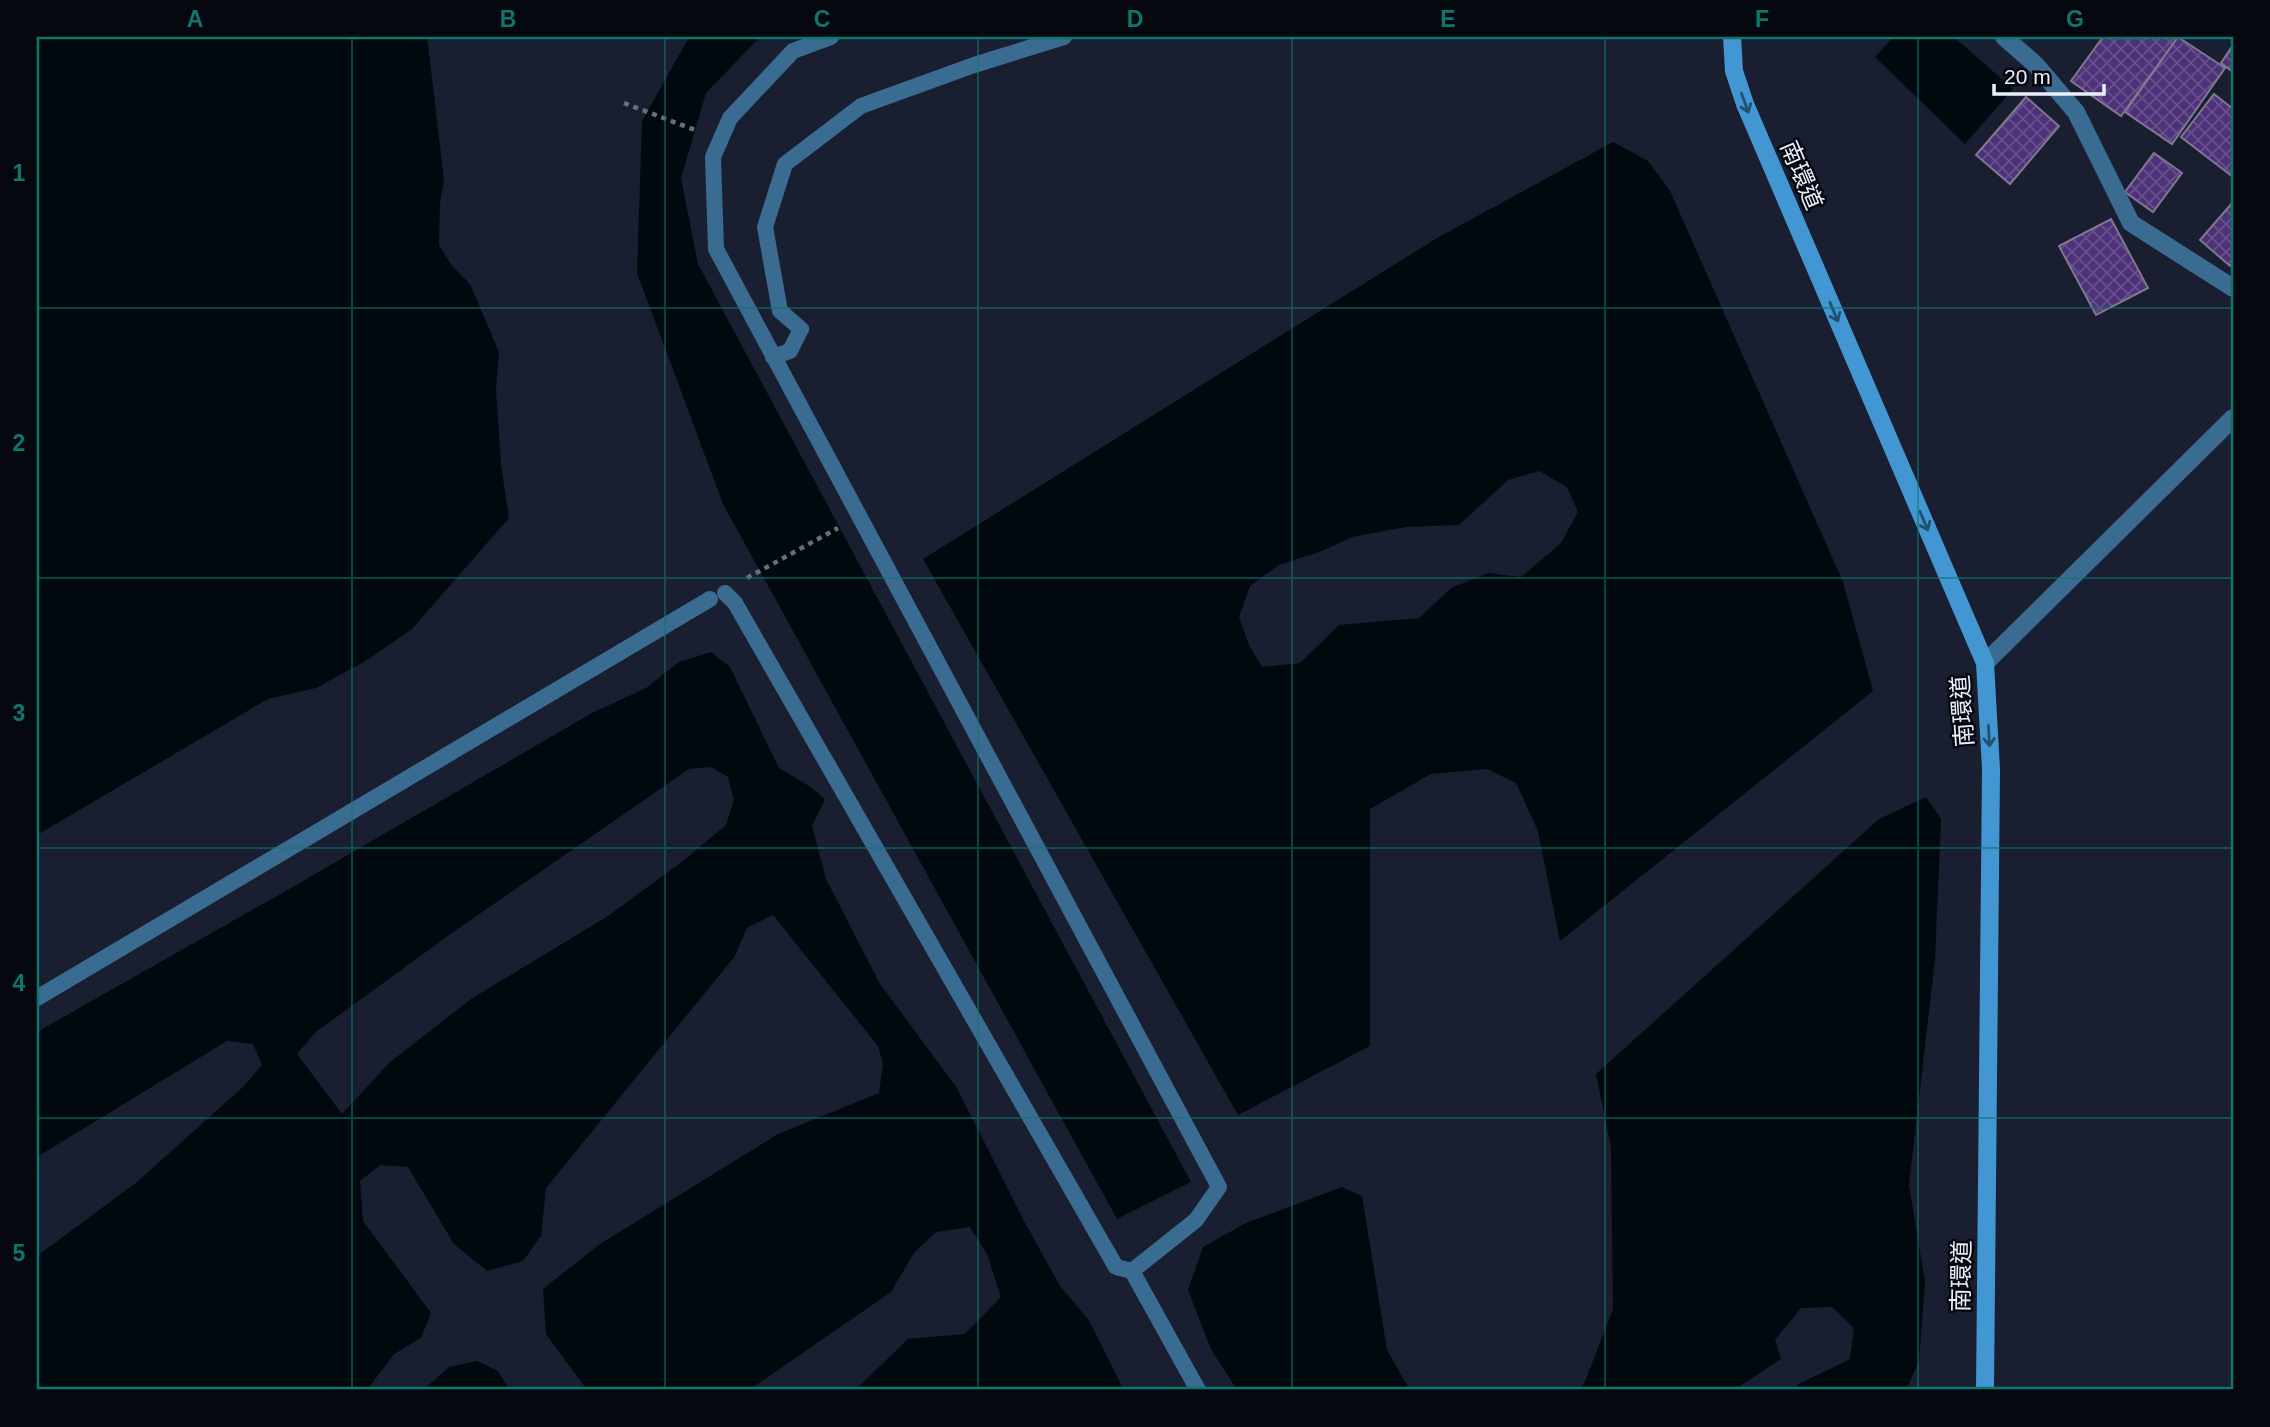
<svg xmlns="http://www.w3.org/2000/svg" width="2270" height="1427" viewBox="0 0 2270 1427" font-family="Arial,'Noto Sans TC',sans-serif">
	<style>
		.water { fill: #000a0e; fill-rule: evenodd }
		.building { fill: url(#building-cross-hatch); stroke: #7f788f; stroke-width: 2 }
		.lines { fill: none; stroke-linecap: round; stroke-linejoin: round }
		.path { stroke: #696e7e; stroke-width: 4.5; stroke-dasharray: 5 5; stroke-linecap: butt }
		.lane { stroke: #3a6b90; stroke-width: 16 }
		.street { stroke: #3a6b90; stroke-width: 18 }
		.secondary { stroke: #4296d1; stroke-width: 18 }
		.oneway { stroke: #244f70 }
		.grid { fill: none; stroke: #0f766e; stroke-width: 2; stroke-opacity: 0.55 }
		.labels { text-anchor: middle; dominant-baseline: central; stroke-width: 5; stroke-linejoin: round; paint-order: stroke }
		.street-label { font-size: 24px; fill: #eaeffb; stroke: #060810 }
		.neatline { fill: none; stroke: #0f766e; stroke-width: 2.5 }
		.grid-label { font-size: 23px; text-anchor: middle; font-weight: bold; fill: #0f766e }
	</style>
	<defs>
		<pattern id="building-cross-hatch" width="8" height="8" patternUnits="userSpaceOnUse" patternTransform="scale(1.75)"><rect width="8" height="8" fill="#4e3279"/><path d="M0 0l8 8M0 8l8-8" fill="none" stroke="#68508d"/></pattern>
	</defs>
	<rect width="100%" height="100%" fill="#191e30"/>
	<g class="water">
		<path d="M37,37h390l17,142 -4,25 -1,41 13,21 18,18 29,68 -3,37 5,76 8,53 -97,111 -45,31 -51,28 -48,11 -231,136z"/>
		<path d="M691,37h69l-54,56 -25,85 17,86 493,918 -74,37 -394,-715 -86,-231 5,-152 45,-80z"/>
		<path d="M1893,37h61l59,52 -48,55 -90,-87z"/>
		<path d="M1613,142l35,19 22,30 173,391 30,109 -313,250 -22,-110 -22,-48 -29,-14 -56,5 -61,35v237l-132,69 -315,-556 514,-321zM1539,471l28,16 11,25 -17,31 -40,34 -33,-4 -37,15 -32,30 -80,7 -39,38 -38,4 -13,-22 -10,-28 11,-31 29,-21 43,-14 30,-14 54,-10 53,-2 49,-45z"/>
		<path d="M711,652l19,15 49,101 30,18 16,13 -13,27 14,53 54,105 77,104 67,133 36,65 28,33 36,71h-269l53,-51 57,-5 36,-37 -14,-43 -17,-27 -34,5 -22,21 -23,39 -142,98h-162l-41,-56 -3,-45 57,-45 178,-110 101,-41 4,-29 -5,-18 -105,-131 -26,13 -12,28 -189,232 -5,48 -18,25 -36,10 -33,-27 -46,-77 -28,-2 -20,16 3,40 68,92 -10,25 -27,16 -27,36h-330v-134l100,-74 107,-96 18,-21 -9,-21 -26,-3 -190,116v-125l254,-144 301,-175 54,-25 33,-26zM711,767l17,10 6,23 -8,25 -47,39 -71,52 -137,83 -82,64 -47,51 -45,-60 19,-22 136,-99 237,-164z"/>
		<path d="M1926,797l15,22 -6,140 -26,226 16,97 -6,79 -13,29h-114l7,-6 51,-25 4,-31 -22,-21 -31,1 -26,32 6,19 -47,31h-158l8,-6 29,-75 -2,-161 -15,-74 283,-255z"/>
		<path d="M1342,1187l20,9 25,154 23,40h-173l-26,-41 -23,-59 15,-43 43,-24z"/>
		<path d="M477,1361l21,10 12,19h-87l26,-23z"/>
	</g>
	<g class="building">
		<path d="M2103,37h75l-57,79 -50,-35z"/>
		<path d="M2178,37l47,31 -53,76 -47,-32z"/>
		<path d="M2233,45v27l-12,-9z"/>
		<path d="M2214,94l19,15v68l-52,-40z"/>
		<path d="M2026,97l33,29 -49,58 -34,-29z"/>
		<path d="M2154,153l28,20 -29,39 -28,-20z"/>
		<path d="M2233,202v61l-3,3 -30,-26z"/>
		<path d="M2111,219l37,69 -52,27 -37,-69z"/>
	</g>
	<g class="lines">
		<g class="path">
			<path d="M624,103l71,27"/>
			<path d="M747,578l91,-50"/>
		</g>
		<g class="lane">
			<path d="M831,37l-38,14 -63,67 -17,39 3,92 503,938 -23,33 -64,51 66,119"/>
			<path d="M773,357l17,-6 11,-22 -21,-18 -15,-84 20,-63 76,-58 113,-41 90,-28"/>
			<path d="M725,593l10,10 381,664 16,4"/>
			<path d="M37,998l673,-399"/>
		</g>
		<g class="street">
			<path d="M2004,37l32,28 40,47 55,111 102,65"/>
			<path d="M1985,663l248,-245"/>
		</g>
		<path class="secondary" d="M1732,37l2,34 11,33 240,559 6,106 -6,621"/>
	</g>
	<defs><path id="oneway-shaft" d="M-6 0H5M1.5-3L5.5 0L1.5 3" fill="none" stroke-width="1.6" stroke-linecap="round" stroke-linejoin="round" transform="scale(1.75)"/></defs>
	<g class="oneway">
		<use href="#oneway-shaft" transform="translate(1745 103) rotate(70)"/>
		<use href="#oneway-shaft" transform="translate(1834 312) rotate(67)"/>
		<use href="#oneway-shaft" transform="translate(1924 521) rotate(67)"/>
		<use href="#oneway-shaft" transform="translate(1989 736) rotate(87)"/>
	</g>
	<path class="grid" d="M352,37v1353M665,37v1353M978,37v1353M1292,37v1353M1605,37v1353M1918,37v1353M37,308h2196M37,578h2196M37,848h2196M37,1118h2196"/>
	<g class="labels">
		<g class="street-label">
			<text transform="translate(1802 175) rotate(67)">南環道</text>
			<text transform="translate(1962 711) rotate(-94)">南環道</text>
			<text transform="translate(1961 1276) rotate(-89)">南環道</text>
		</g>
	</g>
	<rect width="2270" height="1427" fill="none" stroke="#060810" stroke-width="77"/>
	<path d="M1994 84v10h110v-10" fill="none" stroke="#eaeffb" stroke-width="3.5"/>
	<text x="2004" y="84" font-size="21" fill="#eaeffb" stroke="#060810" stroke-width="5" paint-order="stroke">20 m</text>
	<rect x="38" y="38" width="2194" height="1350" class="neatline"/>
	<g class="grid-label">
		<text x="195" y="27">A</text>
		<text x="508" y="27">B</text>
		<text x="822" y="27">C</text>
		<text x="1135" y="27">D</text>
		<text x="1448" y="27">E</text>
		<text x="1762" y="27">F</text>
		<text x="2075" y="27">G</text>
		<text x="19" y="181">1</text>
		<text x="19" y="451">2</text>
		<text x="19" y="721">3</text>
		<text x="19" y="991">4</text>
		<text x="19" y="1261">5</text>
	</g>
</svg>
